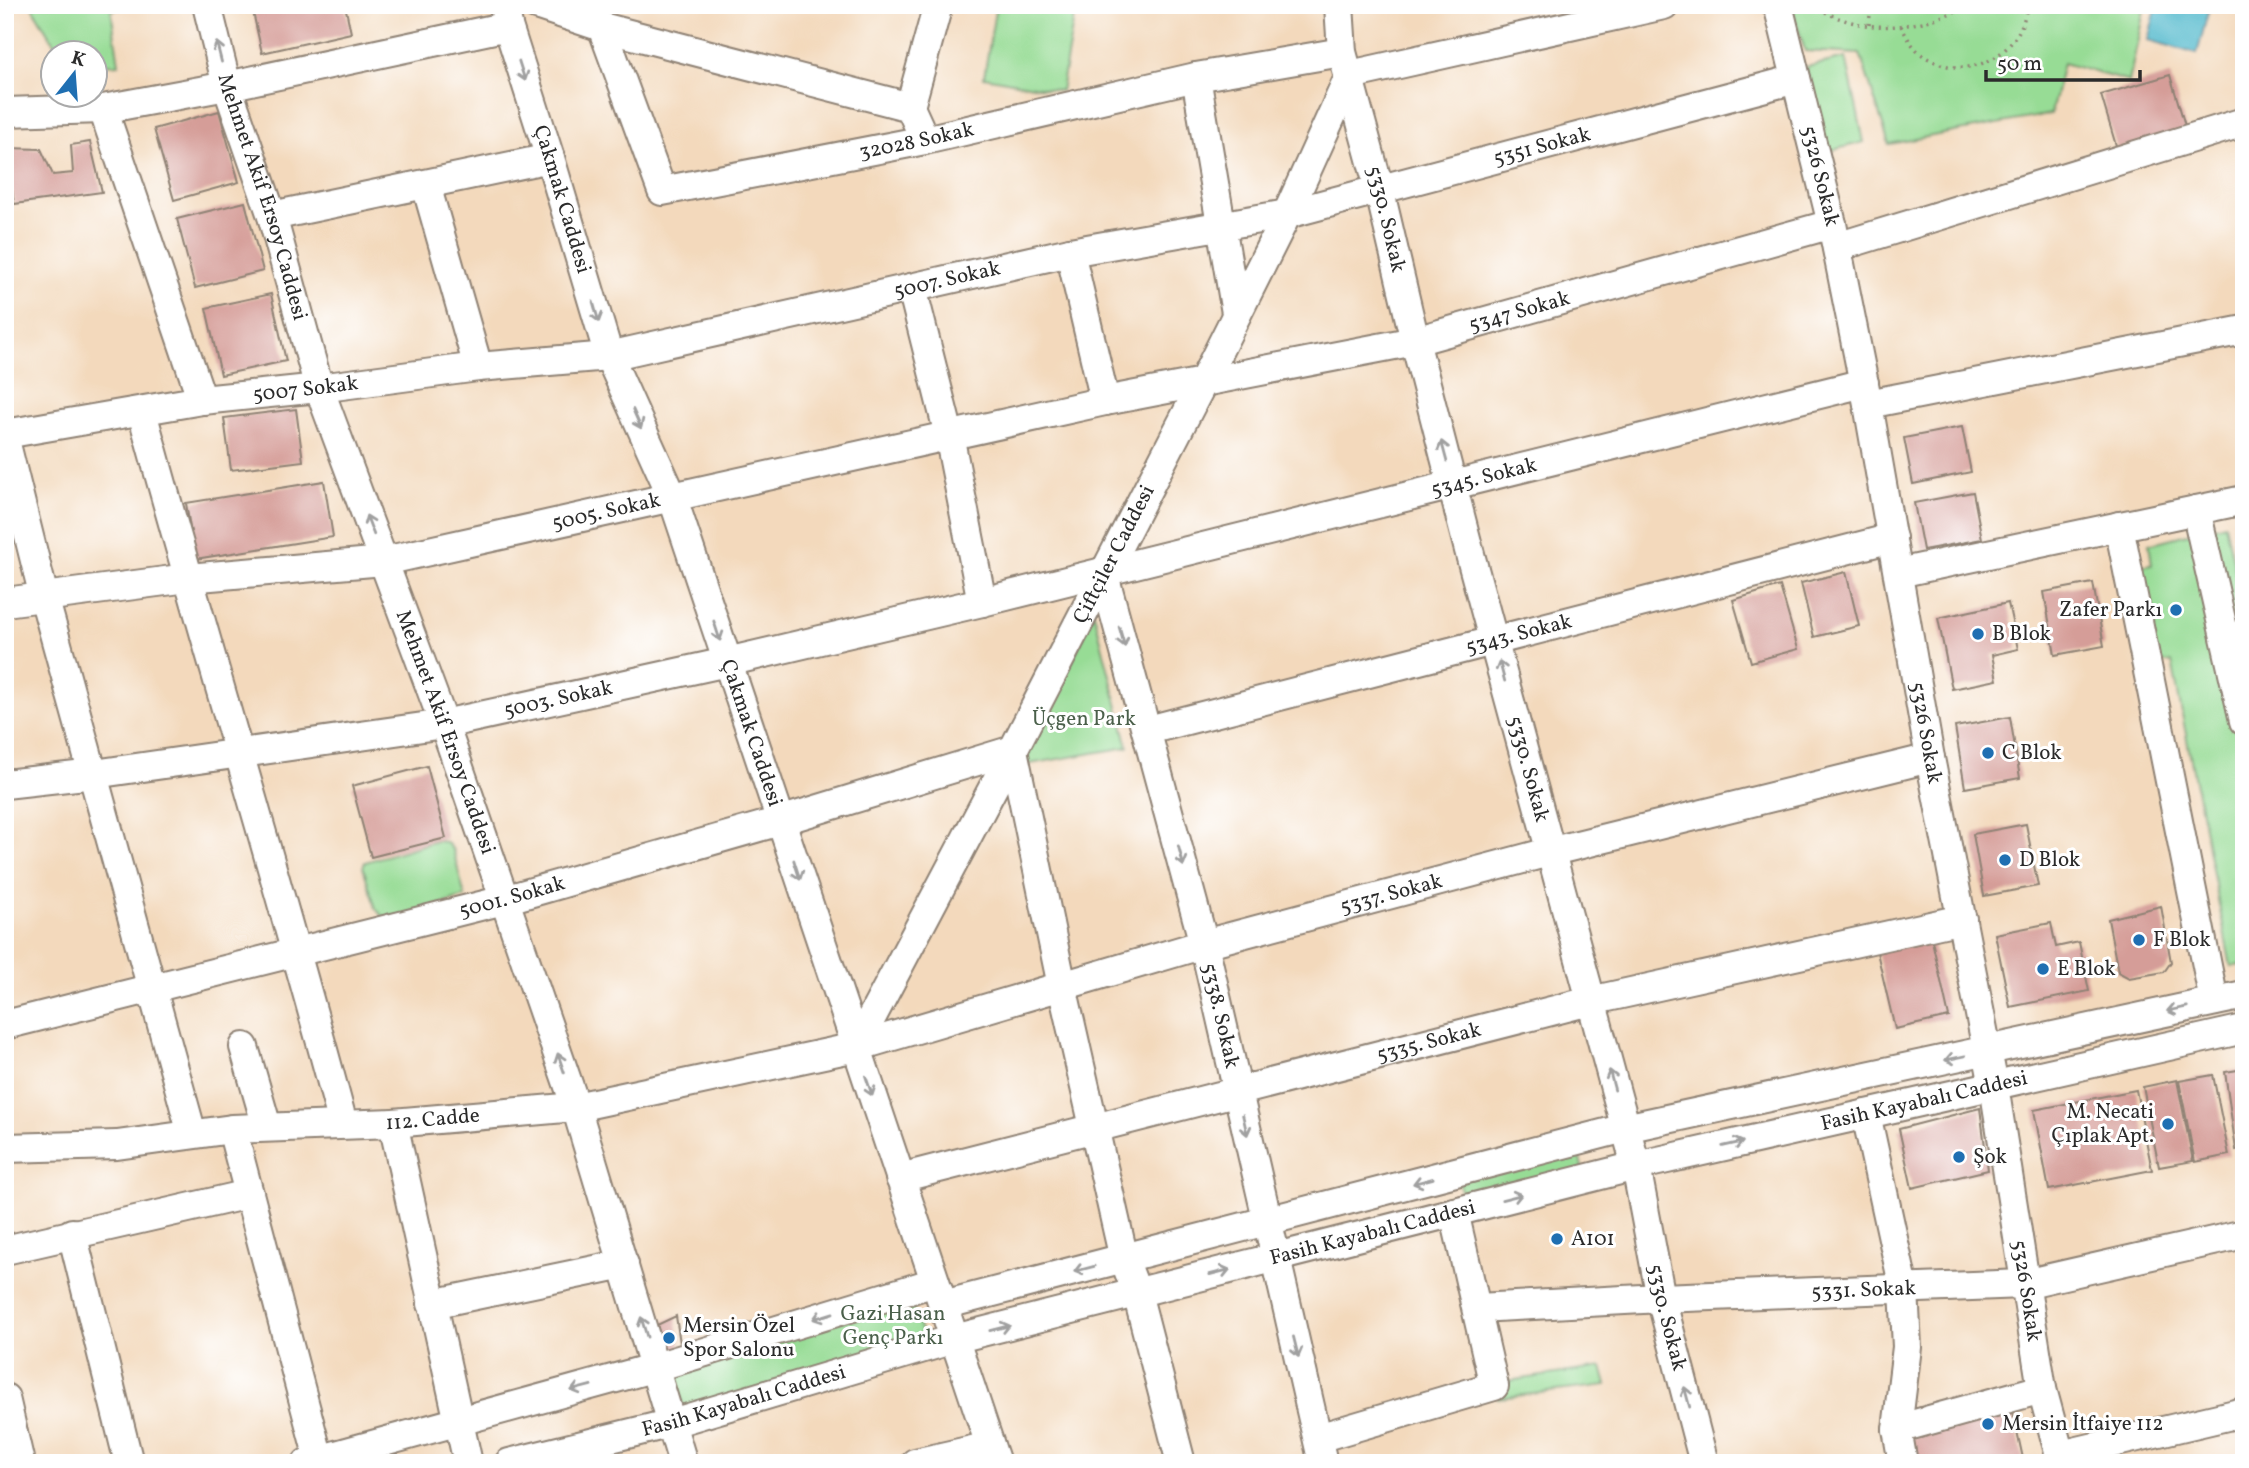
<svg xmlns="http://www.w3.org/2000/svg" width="2249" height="1468" viewBox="0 0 2249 1468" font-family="Vollkorn,serif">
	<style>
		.green { fill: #97dc95; stroke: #618460; stroke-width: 2 }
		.water { fill: #4eb7cb; stroke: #3c717b; stroke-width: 2 }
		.building { fill: #d59d98 }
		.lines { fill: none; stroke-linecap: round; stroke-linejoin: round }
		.minor-casing { stroke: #8f8274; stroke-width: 32 }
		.path { stroke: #8f8274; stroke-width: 3.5; stroke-dasharray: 2 5; stroke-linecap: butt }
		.minor { stroke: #fff; stroke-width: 28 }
		.oneway { stroke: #a0a0a0 }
		.poi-dot { fill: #1f6fb2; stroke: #fff; stroke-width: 2.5 }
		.labels { text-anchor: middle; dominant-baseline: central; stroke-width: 6; stroke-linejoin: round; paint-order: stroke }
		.street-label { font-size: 21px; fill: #2b2b2b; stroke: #fff }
		.poi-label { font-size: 21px; fill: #2b2b2b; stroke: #fff; text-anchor: start }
		.park-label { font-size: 21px; fill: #4b604b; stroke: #fff }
	</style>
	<rect width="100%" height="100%" fill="#fff"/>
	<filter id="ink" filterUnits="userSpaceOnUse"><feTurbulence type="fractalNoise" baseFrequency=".0143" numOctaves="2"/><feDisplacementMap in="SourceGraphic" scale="14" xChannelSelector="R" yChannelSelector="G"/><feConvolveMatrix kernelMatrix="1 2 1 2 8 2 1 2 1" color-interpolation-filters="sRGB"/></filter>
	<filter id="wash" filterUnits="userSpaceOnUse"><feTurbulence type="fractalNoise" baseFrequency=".00686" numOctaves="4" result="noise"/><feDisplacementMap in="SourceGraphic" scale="28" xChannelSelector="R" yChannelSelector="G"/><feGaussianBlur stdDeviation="1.57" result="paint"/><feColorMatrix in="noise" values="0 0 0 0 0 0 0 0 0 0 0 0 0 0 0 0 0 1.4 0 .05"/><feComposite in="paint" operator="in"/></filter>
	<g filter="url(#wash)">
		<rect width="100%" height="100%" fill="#f3d9bc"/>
		<g class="green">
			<path d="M31,5h111l-31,5 8,54 -24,1 -1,-13h-35z"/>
			<path d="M996,5h80l-15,86 -77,-14z"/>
			<path d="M1791,5h354l-16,77 -66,-19 -12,51 -162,30 -29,-90 -55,-3z"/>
			<path d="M1846,58l18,84 -39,10 -19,-85z"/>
			<path d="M2225,524l19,86v354l-13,3 -59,-305 -14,2 -18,-98 12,-2 -3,-20z"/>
			<path d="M1094,613l34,134 -104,18z"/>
			<path d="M436,841l10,1 7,8 12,47 -66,20 -17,-1 -6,-7 -13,-42 2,-5z"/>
			<path d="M1577,1148l7,26 -120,32 -6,-29z"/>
			<path d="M910,1297l14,43 -239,72 -13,-42z"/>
			<path d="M1602,1367l5,18 -109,13 4,-16z"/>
		</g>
		<path class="water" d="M2157,5h53l-13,49 -49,-14z"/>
		<g id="blocks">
			<g class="building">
				<path d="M283,5h62l6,28 -89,20 -9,-41z"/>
				<path d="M2170,75l16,54 -69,20 -16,-54z"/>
				<path d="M219,111l20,71 -65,18 -20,-71z"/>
				<path d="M90,142l12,50 -88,12 -8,-56 35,1 12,26 20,-2 -2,-28z"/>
				<path d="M245,202l18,69 -68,17 -18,-69z"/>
				<path d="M271,294l15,67 -65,14 -15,-67z"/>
				<path d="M296,409l7,52 -72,9 -7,-52z"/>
				<path d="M1962,427l9,45 -58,12 -9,-46z"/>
				<path d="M324,481l9,56 -138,22 -9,-56z"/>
				<path d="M1973,492l9,47 -59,11 -9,-47z"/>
				<path d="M1846,572l13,54 -45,11 -13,-54z"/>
				<path d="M2093,583l11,63 -49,9 -11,-63z"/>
				<path d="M1780,586l18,63 -47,13 -18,-62z"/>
				<path d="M2008,603l10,46 -26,6 5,25 -45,9 -14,-71z"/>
				<path d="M2010,717l10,61 -55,10 -10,-61z"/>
				<path d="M427,766l19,72 -75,19 -19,-71z"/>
				<path d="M2026,824l12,62 -54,10 -11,-62z"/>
				<path d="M2161,906l10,56 -7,10 -35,6 -11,-6 -10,-53z"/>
				<path d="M2051,923l5,24 23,-5 10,49 -79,16 -15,-73z"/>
				<path d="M1931,936l18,81 -54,12 -19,-81z"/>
				<path d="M2244,1069v79l-8,2 -11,-78z"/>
				<path d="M2213,1075l16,80 -34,7 -16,-81z"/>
				<path d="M2177,1080l16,81 -34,6 -16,-80z"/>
				<path d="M2136,1090l16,80 -103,20 -15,-80z"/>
				<path d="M1980,1108l8,62 -76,18 -13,-59z"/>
				<path d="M676,1316l5,34 -17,3 -7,-28z"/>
				<path d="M2012,1408l12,55h-107l-7,-24z"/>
			</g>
		</g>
	</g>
	<g filter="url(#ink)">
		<use href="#blocks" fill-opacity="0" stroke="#8f8274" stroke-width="2"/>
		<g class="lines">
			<g class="minor-casing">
				<g id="minor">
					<path id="s1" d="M207,5l20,81 45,130 47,172 125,336 132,383 107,356"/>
					<path id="s2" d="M504,5l4,21 42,132 59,198 63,140 324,967"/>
					<path d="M536,5l66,22 308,80 15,33"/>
					<path id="s3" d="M1339,5l3,47 37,136 36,153 56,217 165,608 25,132 43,165"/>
					<path id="s4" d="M1776,5l3,4 53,215 36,180 62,354 64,328 48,303 20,74"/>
					<path id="s5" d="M602,27l60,164 263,-51 271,-63 146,-25"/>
					<path d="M1350,75l314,-70"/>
					<path d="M1196,77l40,236"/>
					<path d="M910,107l28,-102"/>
					<path d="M103,109l99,291"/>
					<path d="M5,112l98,-3 124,-23 281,-60"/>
					<path d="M426,185l52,182"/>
					<path d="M272,216l278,-58"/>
					<path d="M1837,247l407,-125"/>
					<path d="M1070,252l35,149"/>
					<path d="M912,288l37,147 33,167"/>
					<path d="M1868,404l376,-74"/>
					<path d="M142,412c65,238 138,474 201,712"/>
					<path id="s6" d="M5,434l197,-34 117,-12 159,-21 131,-11 461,-104 217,-38 509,-135"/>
					<path d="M5,440l39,157 148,537"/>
					<path d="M2196,510l48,211"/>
					<path d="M2119,526l95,475"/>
					<path id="s7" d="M1103,571l101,373 119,519"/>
					<path d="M1898,573l346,-73"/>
					<path id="s8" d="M5,602l183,-24 196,-17 721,-160 310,-60 417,-117"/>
					<path id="s9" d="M1148,730l744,-192"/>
					<path d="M1013,750l49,236 62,273 13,34 44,170"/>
					<path id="s10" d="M5,784l89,-10 350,-50 283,-62 255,-60 882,-219"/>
					<path id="s11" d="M5,1025l499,-125 276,-79 233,-71"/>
					<path d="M244,1047l23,80"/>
					<path id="s12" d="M856,1047l157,-297 189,-366 85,-170 63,-139"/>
					<path d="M1866,1114l38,175 3,58 -10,82 6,34"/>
					<path d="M393,1123l75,340"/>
					<path d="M232,1129l88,334"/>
					<path id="s13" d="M5,1148l112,-3 115,-16 161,-6 183,-16 280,-60 348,-103 345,-92 381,-94"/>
					<path id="s14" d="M900,1178l690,-177 372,-82"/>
					<path d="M72,1233l57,230"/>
					<path d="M5,1250l244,-56"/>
					<path d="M432,1304l192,-40"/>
					<path d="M943,1305l682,-177 619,-133"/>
					<path id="s15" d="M1477,1308l184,-10 363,-14 220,-50"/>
					<path d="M5,1398l15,65"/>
					<path d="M1897,1429l145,-40"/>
					<path d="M1318,1438l176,-52 -40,-174"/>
					<path d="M2061,1455l183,-43"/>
					<path d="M307,1463l349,-96 279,-85"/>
					<path id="s16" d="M509,1463l163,-40 282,-84 682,-173 608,-137"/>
					<path d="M915,1463l75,-17"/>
				</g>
			</g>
			<g class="path">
				<path d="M1813,5c49,32 106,25 156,0"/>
				<path d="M1869,25l2,-20"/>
				<path d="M1901,26c7,13 14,26 28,33 44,24 93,-7 98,-54"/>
			</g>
			<use href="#minor" class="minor"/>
		</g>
		<defs><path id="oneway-shaft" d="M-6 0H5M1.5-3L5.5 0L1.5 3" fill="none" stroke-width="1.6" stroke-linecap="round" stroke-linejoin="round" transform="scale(1.75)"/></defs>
		<g class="oneway">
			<use href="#oneway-shaft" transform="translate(219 52) rotate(-104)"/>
			<use href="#oneway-shaft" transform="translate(522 71) rotate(72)"/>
			<use href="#oneway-shaft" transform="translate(596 312) rotate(74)"/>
			<use href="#oneway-shaft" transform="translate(637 419) rotate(66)"/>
			<use href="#oneway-shaft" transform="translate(1444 451) rotate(-105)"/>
			<use href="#oneway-shaft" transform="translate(370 525) rotate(-111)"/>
			<use href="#oneway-shaft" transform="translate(717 631) rotate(72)"/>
			<use href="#oneway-shaft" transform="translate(1122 637) rotate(74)"/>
			<use href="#oneway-shaft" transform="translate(1502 671) rotate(-105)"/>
			<use href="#oneway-shaft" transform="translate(1181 856) rotate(75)"/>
			<use href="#oneway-shaft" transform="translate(797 870) rotate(72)"/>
			<use href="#oneway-shaft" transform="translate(2177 1009) rotate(168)"/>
			<use href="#oneway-shaft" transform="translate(1955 1058) rotate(168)"/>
			<use href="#oneway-shaft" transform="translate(561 1063) rotate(-109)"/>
			<use href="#oneway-shaft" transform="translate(1612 1080) rotate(-105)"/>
			<use href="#oneway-shaft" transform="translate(869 1086) rotate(71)"/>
			<use href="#oneway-shaft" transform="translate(1245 1125) rotate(77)"/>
			<use href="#oneway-shaft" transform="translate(1733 1144) rotate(-13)"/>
			<use href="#oneway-shaft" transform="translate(1423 1181) rotate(165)"/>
			<use href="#oneway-shaft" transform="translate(1512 1197) rotate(-14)"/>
			<use href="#oneway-shaft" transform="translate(1084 1269) rotate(165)"/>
			<use href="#oneway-shaft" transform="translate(1220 1272) rotate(-14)"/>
			<use href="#oneway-shaft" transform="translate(823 1316) rotate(163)"/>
			<use href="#oneway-shaft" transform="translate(644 1327) rotate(-107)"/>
			<use href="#oneway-shaft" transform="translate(1000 1328) rotate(-14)"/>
			<use href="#oneway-shaft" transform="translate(1296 1347) rotate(76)"/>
			<use href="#oneway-shaft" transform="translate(581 1388) rotate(165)"/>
			<use href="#oneway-shaft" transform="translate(1687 1397) rotate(-105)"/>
		</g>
	</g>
	<g class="poi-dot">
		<circle cx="2176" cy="610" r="7"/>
		<circle cx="1978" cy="634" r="7"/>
		<circle cx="1988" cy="753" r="7"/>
		<circle cx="2005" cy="860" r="7"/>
		<circle cx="2139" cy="940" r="7"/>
		<circle cx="2043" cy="969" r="7"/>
		<circle cx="2168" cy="1124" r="7"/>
		<circle cx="1959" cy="1157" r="7"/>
		<circle cx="1557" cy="1239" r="7"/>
		<circle cx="669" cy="1338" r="7"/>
		<circle cx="1988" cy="1424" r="7"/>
	</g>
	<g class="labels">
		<g class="street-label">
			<text stroke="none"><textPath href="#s5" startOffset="434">32028 Sokak</textPath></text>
			<text stroke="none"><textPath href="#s6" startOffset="1566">5351 Sokak</textPath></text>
			<text stroke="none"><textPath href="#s4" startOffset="177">5326 Sokak</textPath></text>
			<text stroke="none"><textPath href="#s1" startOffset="200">Mehmet Akif Ersoy Caddesi</textPath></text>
			<text stroke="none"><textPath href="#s2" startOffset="203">Çakmak Caddesi</textPath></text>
			<text stroke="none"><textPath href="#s3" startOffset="220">5330. Sokak</textPath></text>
			<text stroke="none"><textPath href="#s6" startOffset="956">5007. Sokak</textPath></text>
			<text stroke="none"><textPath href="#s8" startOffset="1544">5347 Sokak</textPath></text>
			<text stroke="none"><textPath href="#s6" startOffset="304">5007 Sokak</textPath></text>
			<text stroke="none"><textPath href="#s10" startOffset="1512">5345. Sokak</textPath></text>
			<text stroke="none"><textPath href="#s8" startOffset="609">5005. Sokak</textPath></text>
			<text stroke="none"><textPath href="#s12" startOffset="556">Çiftçiler Caddesi</textPath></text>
			<text stroke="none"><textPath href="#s9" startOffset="383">5343. Sokak</textPath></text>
			<text stroke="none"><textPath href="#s10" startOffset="560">5003. Sokak</textPath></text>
			<text stroke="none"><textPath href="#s4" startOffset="744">5326 Sokak</textPath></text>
			<text stroke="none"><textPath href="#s2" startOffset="770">Çakmak Caddesi</textPath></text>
			<text stroke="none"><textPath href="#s1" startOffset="766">Mehmet Akif Ersoy Caddesi</textPath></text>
			<text stroke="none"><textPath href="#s3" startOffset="788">5330. Sokak</textPath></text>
			<text stroke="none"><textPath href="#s13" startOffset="1416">5337. Sokak</textPath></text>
			<text stroke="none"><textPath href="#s11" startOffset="523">5001. Sokak</textPath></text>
			<text stroke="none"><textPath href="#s7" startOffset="460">5338. Sokak</textPath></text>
			<text stroke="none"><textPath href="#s14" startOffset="546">5335. Sokak</textPath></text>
			<text stroke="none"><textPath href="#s16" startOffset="1461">Fasih Kayabalı Caddesi</textPath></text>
			<text stroke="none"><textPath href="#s13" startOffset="429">112. Cadde</textPath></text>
			<text stroke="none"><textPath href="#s16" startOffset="894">Fasih Kayabalı Caddesi</textPath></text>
			<text stroke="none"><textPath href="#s15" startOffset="387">5331. Sokak</textPath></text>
			<text stroke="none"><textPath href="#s4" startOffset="1311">5326 Sokak</textPath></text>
			<text stroke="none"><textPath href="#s3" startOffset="1354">5330. Sokak</textPath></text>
			<text stroke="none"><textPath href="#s16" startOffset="243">Fasih Kayabalı Caddesi</textPath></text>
		</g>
		<g class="poi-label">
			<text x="2162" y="610" text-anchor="end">Zafer Parkı</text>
			<text x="1992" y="634">B Blok</text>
			<text x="2002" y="753">C Blok</text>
			<text x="2019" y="860">D Blok</text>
			<text x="2153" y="940">F Blok</text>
			<text x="2057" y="969">E Blok</text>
			<text x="2154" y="1112" text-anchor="end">M. Necati<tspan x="2154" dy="24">Çıplak Apt.</tspan></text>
			<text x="1973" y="1157">Şok</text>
			<text x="1571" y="1239">A101</text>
			<text x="683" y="1326">Mersin Özel<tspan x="683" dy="24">Spor Salonu</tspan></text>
			<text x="2002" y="1424">Mersin İtfaiye 112</text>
		</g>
		<g class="park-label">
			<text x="1084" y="719">Üçgen Park</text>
			<text x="893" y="1314">Gazi Hasan<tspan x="893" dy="24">Genç Parkı</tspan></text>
		</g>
	</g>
	<rect width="2249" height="1468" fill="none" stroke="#fff" stroke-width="28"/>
	<g transform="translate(74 74) rotate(17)"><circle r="33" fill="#ffffff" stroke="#aaaaaa" stroke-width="2"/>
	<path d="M0-5L12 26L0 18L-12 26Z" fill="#1f6fb2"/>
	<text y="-10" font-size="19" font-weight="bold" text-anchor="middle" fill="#2b2b2b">K</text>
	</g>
	<path d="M1986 70v10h154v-10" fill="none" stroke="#2b2b2b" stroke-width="3.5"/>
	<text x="1997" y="70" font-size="21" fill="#2b2b2b" stroke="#ffffff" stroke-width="5" paint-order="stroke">50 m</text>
</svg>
